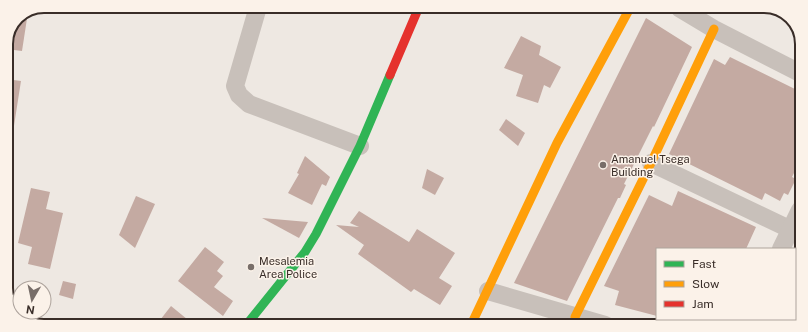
<svg xmlns="http://www.w3.org/2000/svg" width="808" height="332" viewBox="0 0 808 332" font-family="'Public Sans',sans-serif">
	<style>
		.building { fill: #c4aaa2 }
		.lines { fill: none; stroke-linecap: round; stroke-linejoin: round }
		.street { stroke: #c8c0ba; stroke-width: 18 }
		.fast { stroke: #30b455; stroke-width: 9 }
		.slow { stroke: #ff9f0a; stroke-width: 9 }
		.jam { stroke: #e5322d; stroke-width: 9 }
		.poi-dot { fill: #786e69; stroke: #fbf2e9; stroke-width: 1.5 }
		.labels { text-anchor: middle; dominant-baseline: central; stroke-width: 3; stroke-linejoin: round; paint-order: stroke }
		.poi-label { font-size: 11px; fill: #392d28; stroke: #fbf2e9; text-anchor: start }
		.rim { fill: none; stroke: #392d28; stroke-width: 2 }
	</style>
	<rect width="100%" height="100%" fill="#eee8e2"/>
	<g class="building">
		<path d="M28,12l-6,39 -16,-2v-8l11,-24z"/>
		<path d="M646,18l46,29 -38,80 -1,-1 -29,58 2,1 -6,13h-2l-51,103 -53,-18z"/>
		<path d="M521,36l20,10 -2,9 22,12 -11,21 -6,-3 -6,18 -22,-7 7,-21 -19,-7z"/>
		<path d="M730,57l71,35v67l-9,18 4,2 -8,16 -4,-2 -4,8 -15,-8 -3,7 -93,-46 45,-95 11,6z"/>
		<path d="M6,79l15,2 -8,51 -7,-1z"/>
		<path d="M506,119l19,14 -7,13 -19,-16z"/>
		<path d="M305,156l25,21 -4,9 -4,-2 -10,21 -24,-12 11,-19 -2,-1z"/>
		<path d="M427,169l17,9 -9,17 -13,-7z"/>
		<path d="M31,188l19,4 -4,17 17,4 -13,56 -22,-5 4,-17 -14,-4z"/>
		<path d="M678,191l78,36 -10,22h-89v67l-42,-11 4,-14 -15,-5 45,-91 23,11z"/>
		<path d="M136,196l19,8 -20,44 -16,-13z"/>
		<path d="M359,211l50,31 8,-13 38,24 -16,25 13,8 -12,19 -26,-16 -3,3 -53,-38 6,-9 -28,-20 23,2 -9,-4z"/>
		<path d="M262,218l46,4 -9,16z"/>
		<path d="M205,247l19,15 -7,9 6,5 -9,11 19,14 -10,15 -45,-35z"/>
		<path d="M63,281l13,3 -3,15 -14,-4z"/>
		<path d="M171,306l22,18h-36z"/>
	</g>
	<g class="lines">
		<g class="street">
			<path d="M258,7l-23,79 4,9 10,9 111,42"/>
			<path d="M679,8l35,21 88,45"/>
			<path d="M651,163l149,71"/>
			<path d="M781,249l19,-39"/>
			<path d="M488,291l117,34"/>
			<path d="M746,326l3,-7"/>
		</g>
		<path class="fast" d="M247,324l58,-72 11,-18 44,-88 30,-71"/>
		<g class="slow">
			<path d="M575,317l76,-154 63,-134"/>
			<path d="M471,325l86,-182 73,-135"/>
		</g>
		<path class="jam" d="M390,75l29,-68"/>
	</g>
	<g class="poi-dot">
		<circle cx="603" cy="165" r="4"/>
		<circle cx="251" cy="267" r="4"/>
	</g>
	<g class="labels">
		<g class="poi-label">
			<text x="611" y="159">Amanuel Tsega<tspan x="611" dy="13">Building</tspan></text>
			<text x="259" y="261">Mesalemia<tspan x="259" dy="13">Area Police</tspan></text>
		</g>
	</g>
	<path d="M0 0H808V332H0ZM44 13H764A31 31 0 0 1 795 44V288A31 31 0 0 1 764 319H44A31 31 0 0 1 13 288V44A31 31 0 0 1 44 13Z" fill="#fbf2e9" fill-rule="evenodd"/>
	<path class="rim" d="M44 13H764A31 31 0 0 1 795 44V288A31 31 0 0 1 764 319H44A31 31 0 0 1 13 288V44A31 31 0 0 1 44 13Z"/>
	<rect x="656" y="248" width="140" height="72" fill="#fbf2e9" stroke="#ada39c"/>
	<rect x="664" y="261" width="20" height="6" fill="#30b455" stroke="#ada39c"/>
	<text x="692" y="268" font-size="12" fill="#392d28">Fast</text>
	<rect x="664" y="281" width="20" height="6" fill="#ff9f0a" stroke="#ada39c"/>
	<text x="692" y="288" font-size="12" fill="#392d28">Slow</text>
	<rect x="664" y="301" width="20" height="6" fill="#e5322d" stroke="#ada39c"/>
	<text x="692" y="308" font-size="12" fill="#392d28">Jam</text>
	<g transform="translate(32 300) rotate(189)"><circle r="19" fill="#fbf2e9" stroke="#ada39c"/>
	<path d="M0-3L7 15L0 10L-7 15Z" fill="#786e69"/>
	<text y="-6" font-size="11" font-weight="bold" text-anchor="middle" fill="#392d28">N</text>
	</g>
</svg>
